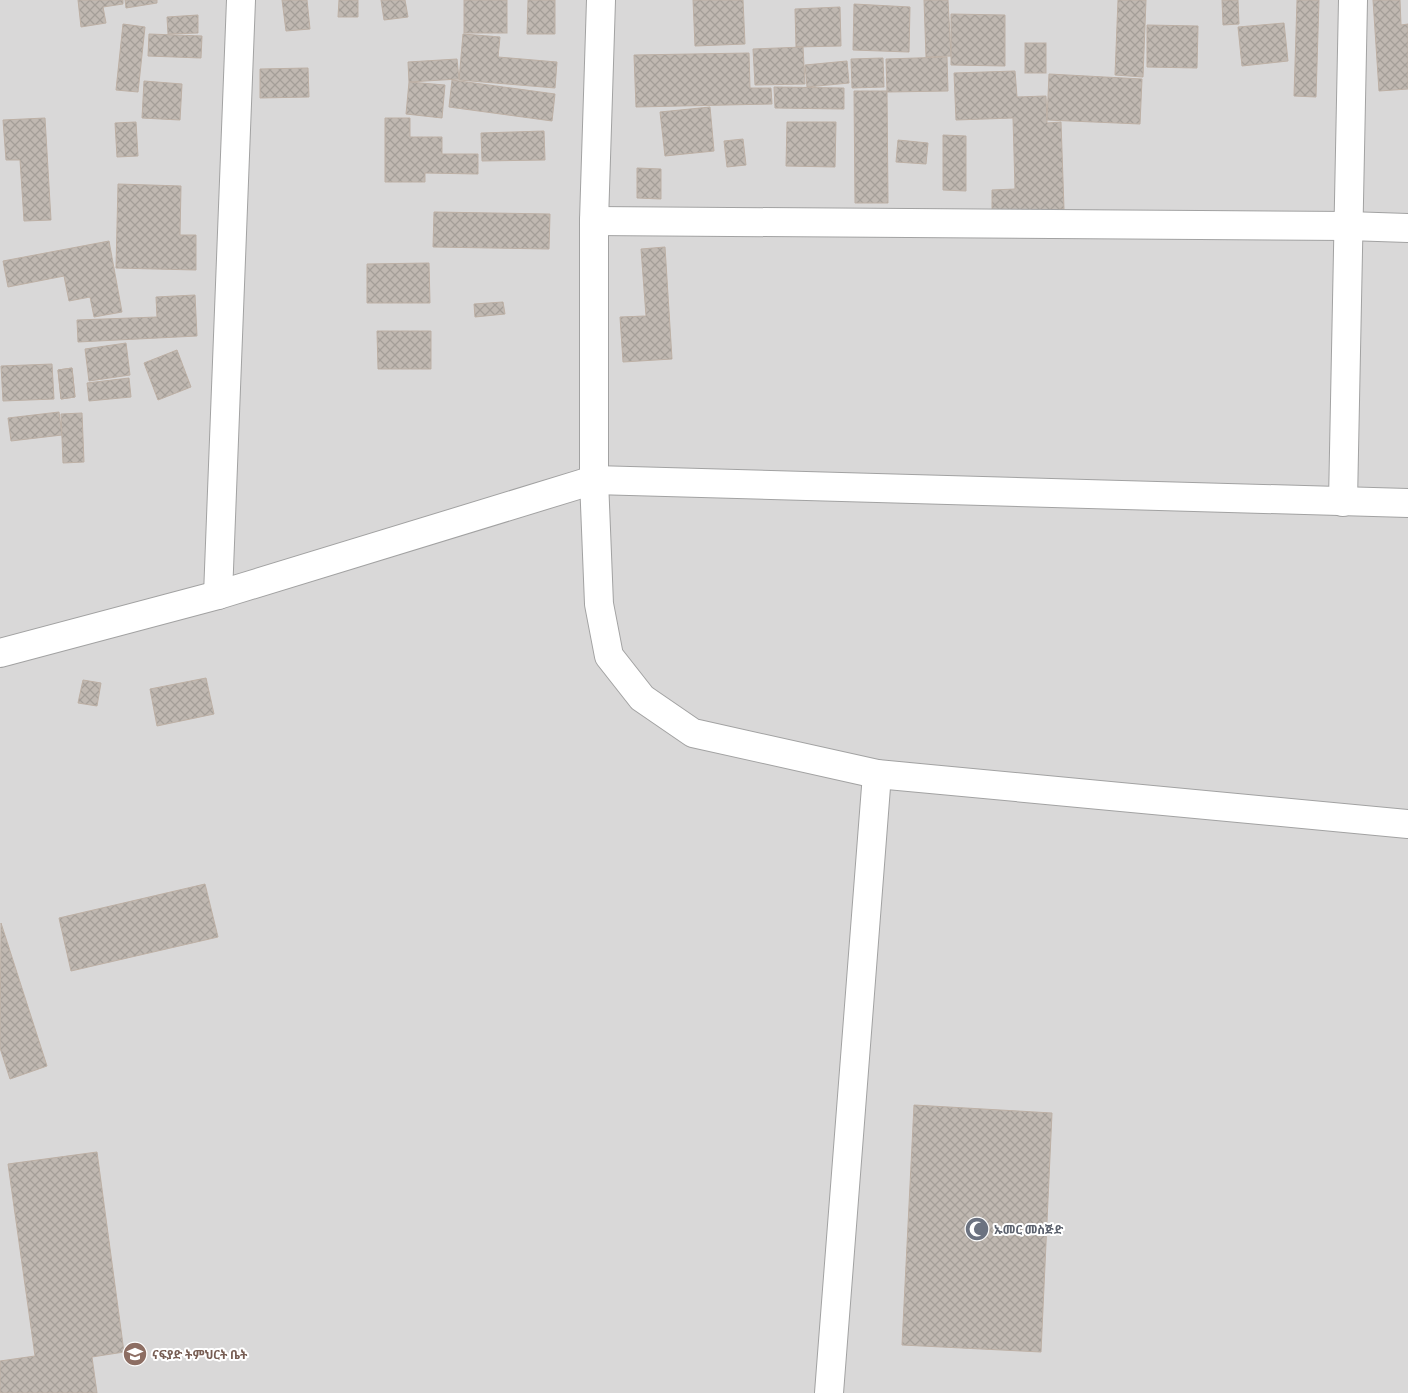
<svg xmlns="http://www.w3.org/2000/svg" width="1408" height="1393" viewBox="0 0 1408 1393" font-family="'Titillium Web','Noto Sans Ethiopic',sans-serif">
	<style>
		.residential { fill: #d9d8d8 }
		.building { fill: url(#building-cross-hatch); stroke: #bdb0a5 }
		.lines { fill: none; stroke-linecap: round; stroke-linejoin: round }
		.minor-casing { stroke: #a2a2a2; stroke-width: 30 }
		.minor { stroke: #fff; stroke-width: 28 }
		.labels { text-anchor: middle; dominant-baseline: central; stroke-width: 4; stroke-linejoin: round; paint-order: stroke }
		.worship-label { font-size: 12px; font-weight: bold; fill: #5b616d; stroke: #fff; text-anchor: start }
		.education-label { font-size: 12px; font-weight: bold; fill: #785e54; stroke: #fff; text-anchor: start }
	</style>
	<defs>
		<pattern id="building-cross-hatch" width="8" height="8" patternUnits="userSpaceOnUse" patternTransform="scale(1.25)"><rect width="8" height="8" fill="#c0b8b1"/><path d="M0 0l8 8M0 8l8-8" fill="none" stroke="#a49e98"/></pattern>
	</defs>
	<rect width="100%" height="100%" fill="#ece9e1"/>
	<rect class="residential" x="0" y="0" width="1408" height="1393"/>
	<g class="building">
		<path d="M78,0h45v4l-20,3 3,16 -25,4z"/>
		<path d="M125,0h32v3l-31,5z"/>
		<path d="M282,0h25l3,29 -24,2z"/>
		<path d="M339,0h19v17h-20z"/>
		<path d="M381,0h24l3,17 -24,3z"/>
		<rect x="464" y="0" width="43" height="33"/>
		<path d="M528,0h27v34h-28z"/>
		<path d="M693,0h50l2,44 -50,2z"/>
		<path d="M924,0h24l3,56 -25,1z"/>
		<path d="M1118,0h28l-3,77 -28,-2z"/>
		<path d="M1222,0h16l1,24 -16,1z"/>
		<path d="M1297,0h22l-3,97 -22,-1z"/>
		<path d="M1373,0h27l1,25 7,-1v65l-29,2z"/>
		<path d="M854,4l56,3 -1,45 -56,-2z"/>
		<path d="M840,7l1,39 -45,1 -1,-38z"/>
		<path d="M951,14l54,1v51l-54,-1z"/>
		<path d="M198,15v18l-30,1 -1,-17z"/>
		<path d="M1284,23l4,38 -46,5 -4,-39z"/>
		<path d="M123,24l22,3 -7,65 -22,-2z"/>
		<path d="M1147,25l51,1 -1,42 -50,-1z"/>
		<path d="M149,34l53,2 -1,22 -53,-2z"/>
		<path d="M463,34l37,3 -2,20 59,5 -2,26 -96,-8z"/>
		<rect x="1025" y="43" width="21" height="30"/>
		<path d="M803,47l2,37 -50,1 -2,-36z"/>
		<path d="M749,53l1,35h21l1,16 -136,3 -2,-52z"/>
		<path d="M947,57l1,34 -61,1 -1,-33z"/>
		<path d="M883,58l1,29 -32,1 -1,-29z"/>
		<path d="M457,59l2,20 -50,3 -1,-20z"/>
		<path d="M847,61l2,22 -42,4 -2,-22z"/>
		<path d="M308,68l1,29 -49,1v-29z"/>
		<path d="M1015,71l2,26 29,-1 1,27 14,-1 3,87 -72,4v-23l23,-1 -2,-71 -57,2 -2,-47z"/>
		<path d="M1049,74l93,5 -2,45 -93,-4z"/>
		<path d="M452,80l103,14 -3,27 -103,-14z"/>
		<path d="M144,81l38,3 -2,36 -38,-2z"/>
		<path d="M409,82l36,3 -3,33 -36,-4z"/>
		<path d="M774,87l70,1v21l-69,-1z"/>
		<path d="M854,91h33l1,112h-33z"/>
		<path d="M710,107l4,44 -49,5 -5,-44z"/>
		<path d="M45,118l6,102 -27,1 -4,-61h-14l-3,-40z"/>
		<path d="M385,118h25v19h32v17h36v20l-53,-1v9h-40z"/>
		<path d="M136,122l2,34 -21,1 -2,-34z"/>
		<path d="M787,122h49l-1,45 -49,-1z"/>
		<path d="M544,131l1,29 -63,1 -1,-28z"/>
		<path d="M943,135l23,1v55l-23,-1z"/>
		<path d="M743,139l3,26 -19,2 -3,-26z"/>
		<path d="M898,140l30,3 -2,21 -30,-2z"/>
		<path d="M637,168l24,1v30l-24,-1z"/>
		<path d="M118,184l63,2 -1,49h16v35l-80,-2z"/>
		<path d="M434,212l116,2 -1,35 -116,-2z"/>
		<path d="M109,241l13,71 -28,5 -4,-20 -21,4 -5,-25 -56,11 -5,-26z"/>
		<path d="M665,247l7,112 -49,3 -3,-45 26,-1 -5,-67z"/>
		<path d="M429,263l1,40h-63v-39z"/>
		<path d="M195,295l2,41 -119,6 -1,-22 80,-3 -1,-20z"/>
		<path d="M503,302l2,12 -30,3 -1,-13z"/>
		<path d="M377,331h54v38h-53z"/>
		<path d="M126,343l4,32 -41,6 -4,-32z"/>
		<path d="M177,350l14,37 -33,13 -14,-37z"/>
		<path d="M52,364l2,35 -51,2 -2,-35z"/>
		<path d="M72,368l3,29 -14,2 -3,-29z"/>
		<path d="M72,368l3,29 -14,2 -3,-29z"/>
		<path d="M129,378l2,19 -42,4 -2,-18z"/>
		<path d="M59,412l3,23 -51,6 -3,-23z"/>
		<path d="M82,413l2,49 -21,1 -2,-49z"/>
		<path d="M206,678l8,36 -57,12 -7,-37z"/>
		<path d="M83,680l18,3 -4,23 -19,-3z"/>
		<path d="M205,884l13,53 -147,34 -12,-53z"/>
		<path d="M1,923l46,143 -37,13 -10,-31z"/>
		<path d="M914,1105l138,8 -11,239 -139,-7z"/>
		<path d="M97,1152l27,200 -32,5 5,36h-97v-32l35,-5 -27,-192z"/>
	</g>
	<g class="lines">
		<g class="minor-casing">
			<g id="minor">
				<path d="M601,0l-7,221v259l5,124 10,52 33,42 51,35 184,41 531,50"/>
				<path d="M594,221l754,5 60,2"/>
				<path d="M1343,502l10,-502"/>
				<path d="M218,595l23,-595"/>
				<path d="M0,653l218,-58 376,-115 814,23"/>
				<path d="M829,1393l48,-619"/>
			</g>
		</g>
		<use href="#minor" class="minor"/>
	</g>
	<defs>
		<g id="mosque-disc" transform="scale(1.25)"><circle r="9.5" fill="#6b7280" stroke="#fff"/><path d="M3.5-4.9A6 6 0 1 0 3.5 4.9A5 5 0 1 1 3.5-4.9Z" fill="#fff"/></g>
		<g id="school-disc" transform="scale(1.25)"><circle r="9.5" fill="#8d6e63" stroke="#fff"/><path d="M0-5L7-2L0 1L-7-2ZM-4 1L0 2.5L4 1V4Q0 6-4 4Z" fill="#fff"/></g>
	</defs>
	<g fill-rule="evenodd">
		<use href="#mosque-disc" x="977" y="1229"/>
		<use href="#school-disc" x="135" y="1354"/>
	</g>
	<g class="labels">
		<g class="worship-label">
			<text x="994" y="1229">ኡመር መስጅድ</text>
		</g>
		<g class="education-label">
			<text x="152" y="1354">ናፍያድ ትምህርት ቤት</text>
		</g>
	</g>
</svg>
